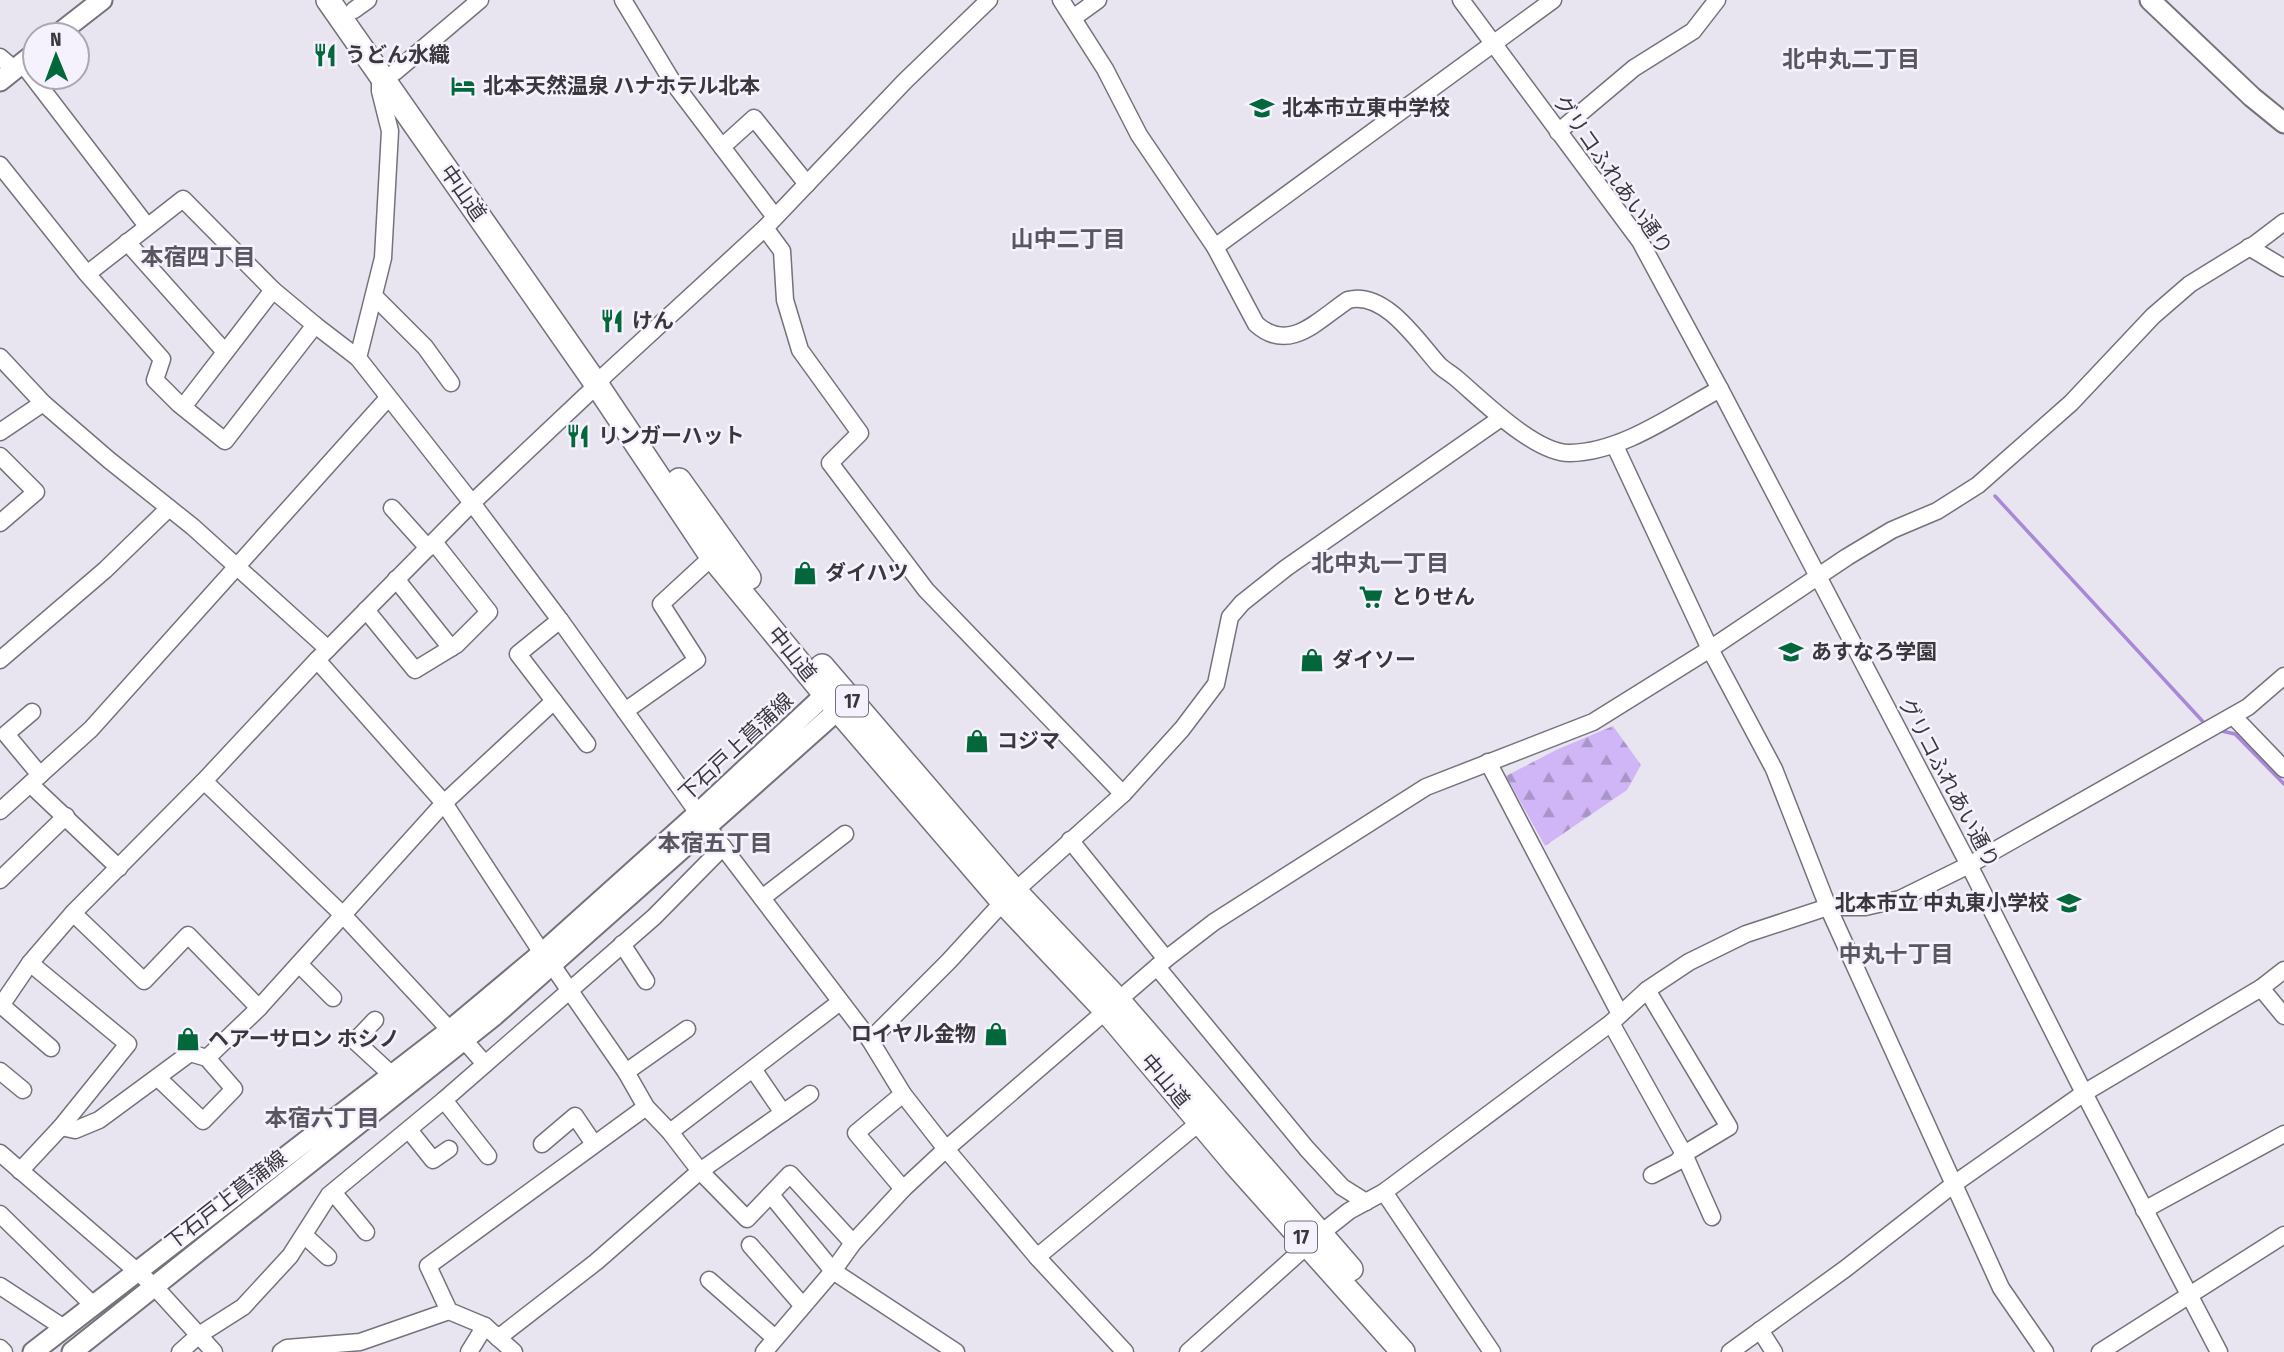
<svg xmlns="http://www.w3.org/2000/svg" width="2284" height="1352" viewBox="0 0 2284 1352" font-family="'Fira Sans Condensed','Noto Sans JP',sans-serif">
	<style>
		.forest { fill: url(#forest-firs) }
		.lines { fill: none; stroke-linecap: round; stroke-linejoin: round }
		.stream { stroke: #a988d7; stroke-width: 3.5 }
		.minor-casing { stroke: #75727b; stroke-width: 19 }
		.major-casing { stroke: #75727b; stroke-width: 23 }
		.highway-casing { stroke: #75727b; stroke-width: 26 }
		.minor { stroke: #fff; stroke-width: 16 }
		.major { stroke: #fff; stroke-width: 19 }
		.highway { stroke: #fff; stroke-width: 23 }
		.labels { text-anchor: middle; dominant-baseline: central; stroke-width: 5; stroke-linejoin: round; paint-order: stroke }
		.shield { fill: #f6f2fd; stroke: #727076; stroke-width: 2 }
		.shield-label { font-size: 19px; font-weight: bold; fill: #3a383c }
		.poi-label { font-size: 21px; font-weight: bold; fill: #3a383c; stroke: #f6f2fd; text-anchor: start }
		.street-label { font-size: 21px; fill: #3a383c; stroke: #f6f2fd }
		.neighbourhood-label { font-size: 23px; font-weight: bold; fill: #59565f; stroke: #f6f2fd }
	</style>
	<defs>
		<pattern id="forest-firs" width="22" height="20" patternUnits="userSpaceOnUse" patternTransform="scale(1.75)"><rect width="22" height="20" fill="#d0b6f7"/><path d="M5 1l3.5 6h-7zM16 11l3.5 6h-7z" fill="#aa95c9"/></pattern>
	</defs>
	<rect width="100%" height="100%" fill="#e9e5f0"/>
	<path class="forest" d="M1613,726l28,39 -14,25 -82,56 -39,-70 50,-26z"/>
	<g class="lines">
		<g class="stream">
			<path d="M1995,496l212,230"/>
			<path d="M2217,730l18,4 49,50"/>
		</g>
		<g class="minor-casing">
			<g id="minor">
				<path d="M623,0l49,81 103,136"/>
				<path d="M1061,0l44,69 34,66 76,112 41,77c33,30 62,-4 92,-24 37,-10 70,42 91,65 5,5 11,8 17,13 25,21 79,76 114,75 53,-1 105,-40 150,-64"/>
				<path d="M1461,0l179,241 80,148 249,476 115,228 135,259"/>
				<path d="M354,10l14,-10"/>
				<path d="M1073,18l25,-18"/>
				<path d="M0,57l14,12"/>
				<path d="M22,63l125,163"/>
				<path d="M395,72l85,-72"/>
				<path d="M380,77v14l10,40 -7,127 -25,100 114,145 88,117 138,193"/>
				<path d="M1558,132l76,-64 59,-37 24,-31"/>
				<path d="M722,147l32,-29 53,66"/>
				<path d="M0,165l87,109 75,85 -7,21 24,24 46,37 90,-116 -42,-35 -90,-91 -96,75"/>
				<path d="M765,228l17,23 3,49 15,50 60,83 -30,30 96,127 197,204"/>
				<path d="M127,242l98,110"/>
				<path d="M1215,247l338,-247"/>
				<path d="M2249,247l35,21"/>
				<path d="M375,297l50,50 26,36"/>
				<path d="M315,325l43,33"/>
				<path d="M0,357l43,46 66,57 84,67 135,122"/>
				<path d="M183,407l90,-117"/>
				<path d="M0,432l43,-29"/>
				<path d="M1615,446l95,203 64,120 54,138 173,381 44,64"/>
				<path d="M0,456l36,36 -36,31"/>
				<path d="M392,508l36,40"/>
				<path d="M396,579l55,69"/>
				<path d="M366,610l49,60 41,-25 33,-33 -55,-70"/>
				<path d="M560,620l-42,34 69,90"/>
				<path d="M0,660l105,-90 64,-62"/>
				<path d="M317,660l127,143 98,150"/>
				<path d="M625,711l72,-51 -36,-56 51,-47"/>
				<path d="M32,712l-26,22 34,41"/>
				<path d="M2233,716l51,53"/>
				<path d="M1488,762l132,252"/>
				<path d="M204,781l140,135 106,114"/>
				<path d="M30,784l89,84"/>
				<path d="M0,811l91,-82 297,-331"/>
				<path d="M707,826l163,214 33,54 43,55 91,108 88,95"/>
				<path d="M1070,840l96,119"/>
				<path d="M0,880l66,-64"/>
				<path d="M1015,891l108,-97 59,-65 34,-45 14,-67 12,-14 44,-35 215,-150"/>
				<path d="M762,898l83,-64"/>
				<path d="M73,913l71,68 44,-46 71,73"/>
				<path d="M622,944l24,37"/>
				<path d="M299,964l34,34"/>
				<path d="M552,965l74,107 20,35 24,25 30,39 47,48 43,-45 63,69"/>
				<path d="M1157,967l150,182 35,38 24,15"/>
				<path d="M2261,988l23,28"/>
				<path d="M1647,990l82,137 -45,27 -7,8 -25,13"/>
				<path d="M1,1005l50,43"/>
				<path d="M0,1007l30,-44 43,-50 131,-132 113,-121 155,-157 125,-118 8,-10 160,-147 140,-147 84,-81"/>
				<path d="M375,1020l-20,21 37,34"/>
				<path d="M1611,1023l73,131 28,63"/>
				<path d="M464,1040l21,24"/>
				<path d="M870,1040l79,-79 54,-59"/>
				<path d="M207,1058l52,-50 185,-205 110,-102"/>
				<path d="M753,1069l30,44"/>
				<path d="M0,1071l23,19"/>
				<path d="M626,1072l61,-43"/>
				<path d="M903,1094l-47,39 47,56"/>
				<path d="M444,1100l44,56"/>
				<path d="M61,1127l14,3 24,-10 91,-67 17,5 27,31 -31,32 -45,-43"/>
				<path d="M409,1130l24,30 16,-11"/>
				<path d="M670,1132l170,-130"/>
				<path d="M542,1144l33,-28 19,28"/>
				<path d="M0,1153l154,133 60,66"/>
				<path d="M20,1171l41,-44 67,-83 -98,-81"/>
				<path d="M333,1192l33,40"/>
				<path d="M1384,1192l227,-169 36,-33 42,-28 57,-28 82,-27h37l35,-8 69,-34 279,-158 36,-31"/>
				<path d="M771,1195l62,76 123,81"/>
				<path d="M2144,1210l140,-76"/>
				<path d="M0,1214l93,91"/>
				<path d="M304,1235l24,22"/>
				<path d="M750,1245l53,61"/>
				<path d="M1037,1257l163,-135"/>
				<path d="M709,1280l66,58"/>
				<path d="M0,1286l64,42"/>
				<path d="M1760,1330l14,22"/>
				<path d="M498,1338l98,-76 104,-91 110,-77"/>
				<path d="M0,1348l4,4"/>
				<path d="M180,1352l19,-17 44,-28 47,-51 39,-61 115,-95 210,-183 69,-70"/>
				<path d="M281,1352l6,-4 73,-6 89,-31"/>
				<path d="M469,1352l16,-26"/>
				<path d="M514,1352l-29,-26 -36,-15 -21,-45 218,-159"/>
				<path d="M764,1352l69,-81 20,-28 50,-54 43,-40 220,-190 48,-37 212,-135 167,-65 117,-73 137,-92 45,-27 45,-19 41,-26 93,-82 82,-87 37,-32 65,-40 29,-22"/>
				<path d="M1188,1352l132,-118 29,-23 35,-19 108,160"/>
				<path d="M1730,1352l115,-83 109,-85 130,-91 177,-105 23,-18"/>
				<path d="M2100,1352l184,-117"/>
			</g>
		</g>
		<g class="major-casing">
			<g id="major">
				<path d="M2150,0l102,97 32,26"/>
				<path d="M57,35l45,-35"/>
				<path d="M0,81l35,-28"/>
				<path d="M33,1352l417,-322 92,-77 156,-140 128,-119 16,-4 -4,20 -343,305 -423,337"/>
			</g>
		</g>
		<g class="highway-casing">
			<g id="highway">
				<path d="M328,0l269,385 115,172 126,153 165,192 104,110 128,152 168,188"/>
				<path d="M679,480l70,98"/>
				<path d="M822,666l193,225 104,110 232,268"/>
			</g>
		</g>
		<use href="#minor" class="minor"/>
		<use href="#major" class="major"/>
		<use href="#highway" class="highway"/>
	</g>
	<defs>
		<g id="restaurant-bare" transform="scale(1.89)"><path d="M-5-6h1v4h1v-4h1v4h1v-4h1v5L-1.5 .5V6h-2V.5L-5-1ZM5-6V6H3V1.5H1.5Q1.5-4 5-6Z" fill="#03673c" stroke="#f6f2fd" stroke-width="2.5" paint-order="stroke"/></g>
		<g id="hotel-bare" transform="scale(1.89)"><path d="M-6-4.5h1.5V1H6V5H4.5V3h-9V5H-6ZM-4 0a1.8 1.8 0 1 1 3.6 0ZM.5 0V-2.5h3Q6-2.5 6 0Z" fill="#03673c" stroke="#f6f2fd" stroke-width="2.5" paint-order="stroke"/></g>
		<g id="school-bare" transform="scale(1.89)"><path d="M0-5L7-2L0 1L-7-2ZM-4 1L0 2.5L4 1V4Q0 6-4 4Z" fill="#03673c" stroke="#f6f2fd" stroke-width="2.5" paint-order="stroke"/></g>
		<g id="shop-bare" transform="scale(1.89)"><path d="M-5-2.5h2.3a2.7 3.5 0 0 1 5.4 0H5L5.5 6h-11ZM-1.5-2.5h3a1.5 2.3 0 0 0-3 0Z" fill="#03673c" stroke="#f6f2fd" stroke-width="2.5" paint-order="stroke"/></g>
		<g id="supermarket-bare" transform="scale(1.89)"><path d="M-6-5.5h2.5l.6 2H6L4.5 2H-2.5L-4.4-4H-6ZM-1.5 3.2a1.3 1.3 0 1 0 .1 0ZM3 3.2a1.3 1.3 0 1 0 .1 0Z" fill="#03673c" stroke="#f6f2fd" stroke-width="2.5" paint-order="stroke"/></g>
	</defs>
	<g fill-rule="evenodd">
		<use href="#restaurant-bare" x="325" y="55"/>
		<use href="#hotel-bare" x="463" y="86"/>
		<use href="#school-bare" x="1262" y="108"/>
		<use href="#restaurant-bare" x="612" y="321"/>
		<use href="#restaurant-bare" x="578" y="436"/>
		<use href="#shop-bare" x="805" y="573"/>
		<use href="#supermarket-bare" x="1371" y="597"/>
		<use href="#school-bare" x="1791" y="652"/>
		<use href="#shop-bare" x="1312" y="660"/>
		<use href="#shop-bare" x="977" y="741"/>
		<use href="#school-bare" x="2069" y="903"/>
		<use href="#shop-bare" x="996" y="1034"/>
		<use href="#shop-bare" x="188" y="1039"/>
	</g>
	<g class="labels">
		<g class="shield">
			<rect x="836" y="685.5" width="32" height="31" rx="5"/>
			<rect x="1285" y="1221.5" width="32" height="31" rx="5"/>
		</g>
		<g class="shield-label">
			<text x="852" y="701">17</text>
			<text x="1301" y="1237">17</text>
		</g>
		<g class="poi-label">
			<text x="345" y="55">うどん水織</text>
			<text x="483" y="86">北本天然温泉 ハナホテル北本</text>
			<text x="1282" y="108">北本市立東中学校</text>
			<text x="632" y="321">けん</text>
			<text x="598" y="436">リンガーハット</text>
			<text x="825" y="573">ダイハツ</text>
			<text x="1391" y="597">とりせん</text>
			<text x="1811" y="652">あすなろ学園</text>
			<text x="1332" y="660">ダイソー</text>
			<text x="997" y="741">コジマ</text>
			<text x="2049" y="903" text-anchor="end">北本市立 中丸東小学校</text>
			<text x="976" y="1034" text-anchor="end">ロイヤル金物</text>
			<text x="208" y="1039">ヘアーサロン ホシノ</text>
		</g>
		<g class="street-label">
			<text transform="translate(1613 175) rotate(55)">グリコふれあい通り</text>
			<text transform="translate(463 193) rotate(55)">中山道</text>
			<text transform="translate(792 654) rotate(51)">中山道</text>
			<text transform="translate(736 747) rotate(-43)">下石戸上菖蒲線</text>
			<text transform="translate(1949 783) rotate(62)">グリコふれあい通り</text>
			<text transform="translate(1165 1081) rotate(50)">中山道</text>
			<text transform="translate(226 1200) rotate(-38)">下石戸上菖蒲線</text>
		</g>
		<g class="neighbourhood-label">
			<text x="1851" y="59">北中丸二丁目</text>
			<text x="1068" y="239">山中二丁目</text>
			<text x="198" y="257">本宿四丁目</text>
			<text x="1380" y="563">北中丸一丁目</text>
			<text x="715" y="843">本宿五丁目</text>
			<text x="1896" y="954">中丸十丁目</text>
			<text x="322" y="1118">本宿六丁目</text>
		</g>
	</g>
	<g transform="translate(56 56) rotate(359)"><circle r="33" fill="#f6f2fd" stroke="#aba8b0" stroke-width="2"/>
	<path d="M0-5L12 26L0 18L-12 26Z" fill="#03673c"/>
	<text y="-10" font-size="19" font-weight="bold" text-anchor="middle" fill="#3a383c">N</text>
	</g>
</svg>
